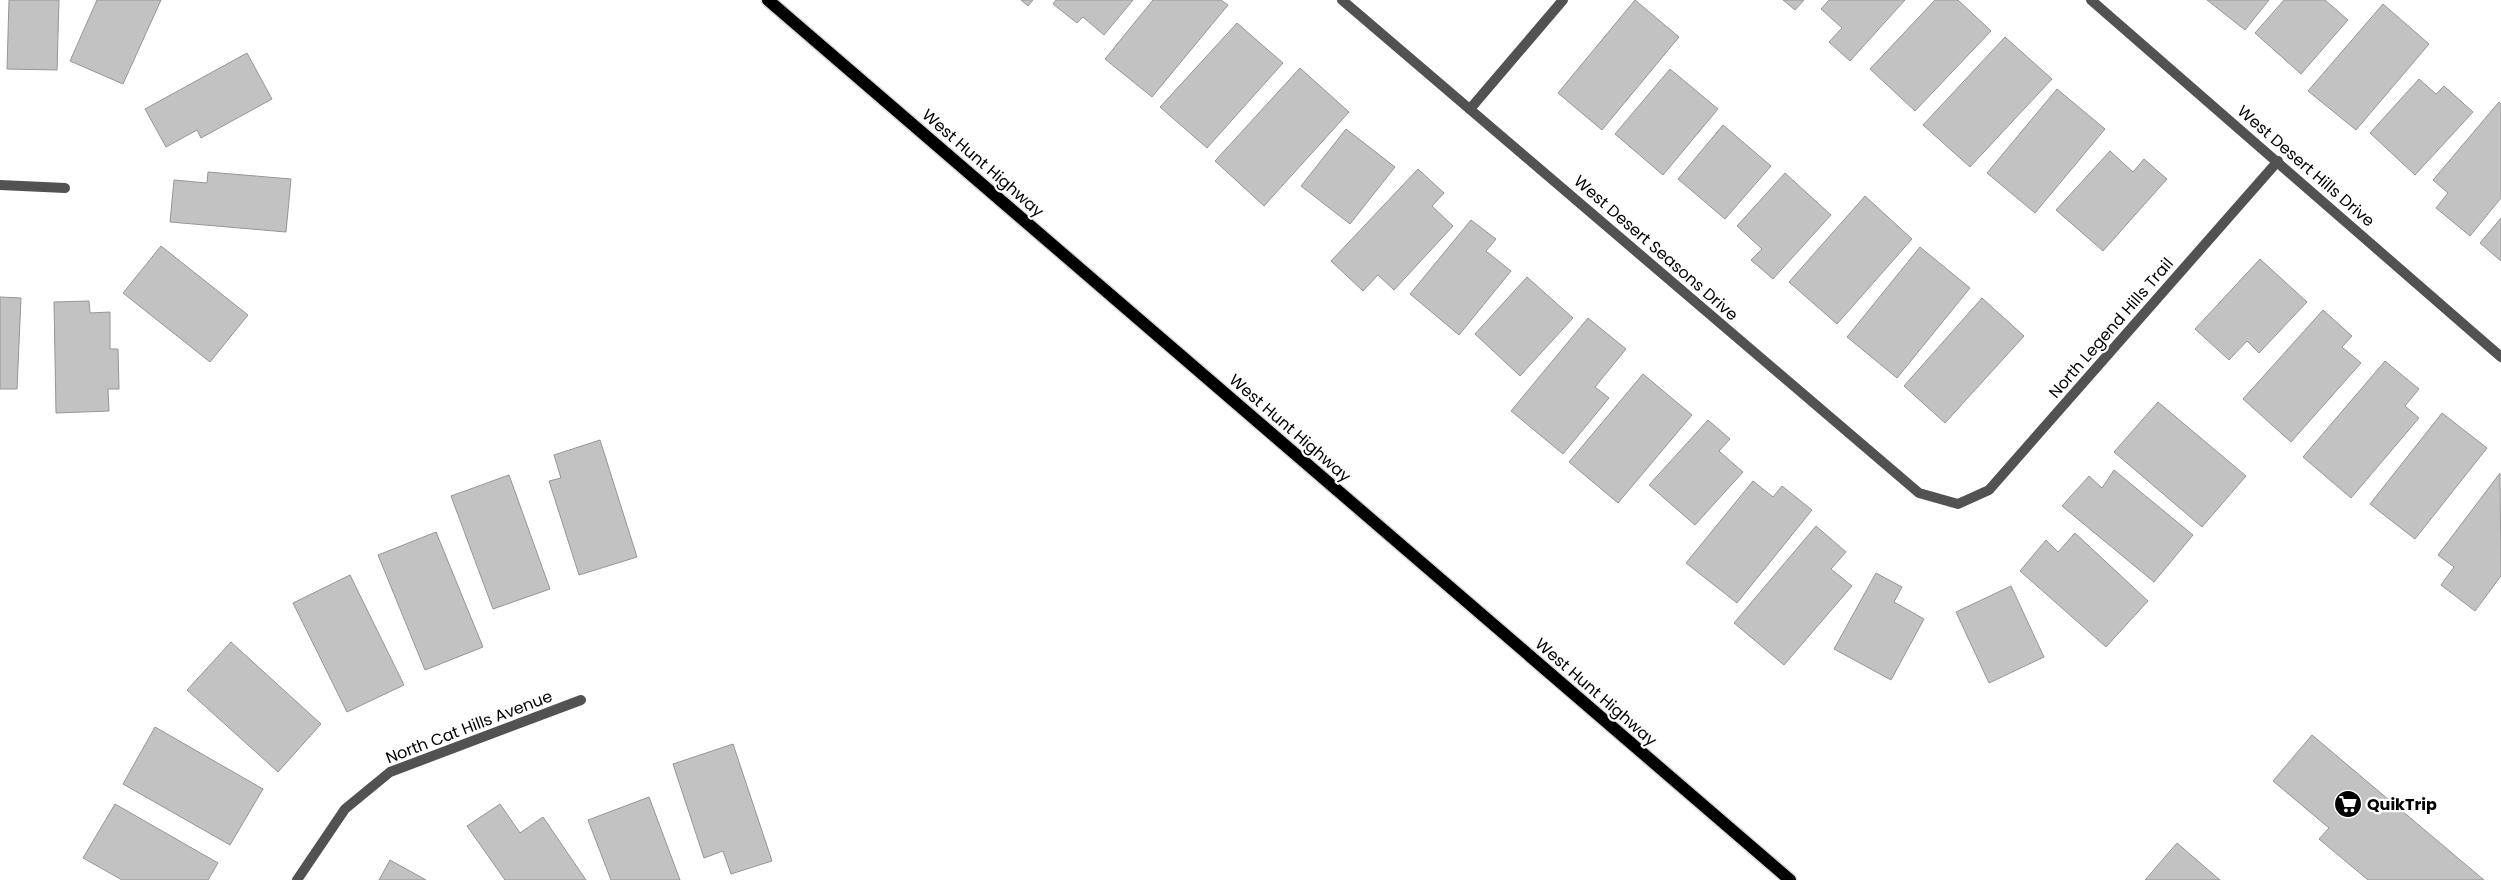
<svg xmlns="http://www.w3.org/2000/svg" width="2501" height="880" viewBox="0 0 2501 880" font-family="Poppins,sans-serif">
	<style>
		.building { fill: #c2c2c2; stroke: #969696 }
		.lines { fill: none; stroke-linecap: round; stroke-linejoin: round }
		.primary-casing { stroke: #dbdbdb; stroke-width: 15 }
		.minor { stroke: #525252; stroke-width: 10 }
		.primary { stroke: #000; stroke-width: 12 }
		.labels { text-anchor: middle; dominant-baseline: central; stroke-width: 4.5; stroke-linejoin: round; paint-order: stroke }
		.street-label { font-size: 16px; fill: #000; stroke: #fff }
		.poi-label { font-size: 16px; font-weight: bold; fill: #000; stroke: #fff; text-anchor: start }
	</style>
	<rect width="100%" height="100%" fill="#fff"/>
	<g class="building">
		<path d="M9,0h50l-2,70 -50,-1z"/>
		<path d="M97,0h64l-38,84 -53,-23z"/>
		<path d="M1021,0h12l-5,6z"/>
		<path d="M1056,0h77l-29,35 -21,-18 -6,6 -24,-19z"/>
		<path d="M1153,0h68l7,5 -76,92 -47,-38z"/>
		<path d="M1635,0l44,37 -77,93 -44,-37z"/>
		<path d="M1783,0h21l-9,10z"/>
		<path d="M1829,0h76l-55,61 -21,-19 13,-14 -21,-19z"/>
		<path d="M1935,0h23l33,31 -76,80 -45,-42z"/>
		<path d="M2207,0h62l-24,30z"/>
		<path d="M2284,0h41l23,20 -47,54 -46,-41z"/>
		<path d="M2383,4l46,40 -73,86 -48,-39z"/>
		<path d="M1237,23l46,40 -76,85 -47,-41z"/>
		<path d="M2005,37l47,42 -82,88 -47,-42z"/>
		<path d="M247,53l25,46 -71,39 -4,-8 -31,17 -21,-38z"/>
		<path d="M1300,68l49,44 -85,94 -49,-45z"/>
		<path d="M1670,69l48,40 -55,66 -48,-41z"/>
		<path d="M2419,79l17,15 8,-8 29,26 -58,63 -45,-42z"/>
		<path d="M2057,89l48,40 -70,84 -48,-40z"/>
		<path d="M2499,102l2,2v94l-31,38 -34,-28 12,-15 -15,-13z"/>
		<path d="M1723,125l48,41 -46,53 -47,-40z"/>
		<path d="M1346,129l49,38 -45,57 -49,-38z"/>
		<path d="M2110,151l23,21 11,-13 23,20 -64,72 -47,-41z"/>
		<path d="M1418,169l26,24 -12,13 21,20 -59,64 -16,-15 -15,16 -32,-30z"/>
		<path d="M208,172l83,7 -5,53 -116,-10 4,-42 33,3z"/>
		<path d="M1785,173l46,42 -58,64 -22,-19 11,-11 -25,-23z"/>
		<path d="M1865,196l47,43 -75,85 -48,-42z"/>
		<path d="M2501,218v43l-21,-18z"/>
		<path d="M1471,220l25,19 -10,12 25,20 -52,64 -49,-41z"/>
		<path d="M161,246l87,69 -38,47 -87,-69z"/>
		<path d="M1920,247l50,41 -73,90 -50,-41z"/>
		<path d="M2260,259l47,43 -48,51 -12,-12 -18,19 -34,-31z"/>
		<path d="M1527,277l46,41 -53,58 -45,-42z"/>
		<path d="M0,297l21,1 -4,91h-17z"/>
		<path d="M1982,298l42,38 -79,87 -41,-37z"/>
		<path d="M89,301l1,12 20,-1v37h8l1,40h-11l1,22 -53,2 -2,-111z"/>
		<path d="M2323,310l29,26 -10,11 19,16 -70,79 -48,-43z"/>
		<path d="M1588,318l38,31 -31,38 14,11 -46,56 -52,-43z"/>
		<path d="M2385,361l34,28 -14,17 14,12 -68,80 -48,-41z"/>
		<path d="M1643,374l49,41 -74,88 -49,-41z"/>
		<path d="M2158,402l88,74 -44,51 -88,-75z"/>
		<path d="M2442,413l45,35 -72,91 -45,-35z"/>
		<path d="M1708,420l22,19 -11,12 24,21 -48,53 -46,-40z"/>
		<path d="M600,440l37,117 -58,18 -30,-94 12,-3 -7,-23z"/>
		<path d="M2114,470l79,65 -39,47 -92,-76 27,-30 13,12z"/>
		<path d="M2500,473l1,103 -26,35 -34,-26 13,-18 -16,-12z"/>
		<path d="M509,475l41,114 -57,20 -42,-113z"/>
		<path d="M1753,481l20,16 9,-11 30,24 -75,93 -51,-40z"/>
		<path d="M1816,526l30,26 -15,17 21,17 -68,79 -50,-42z"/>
		<path d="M436,532l47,115 -58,23 -47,-115z"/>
		<path d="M2075,533l73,68 -42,46 -86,-76 26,-31 12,12z"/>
		<path d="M1876,573l26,14 -8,15 30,17 -33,61 -57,-31z"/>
		<path d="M350,575l54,110 -57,27 -54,-109z"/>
		<path d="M2011,586l33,71 -55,26 -33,-71z"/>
		<path d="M231,642l90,82 -43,48 -91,-82z"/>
		<path d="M155,727l108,62 -33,56 -107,-61z"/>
		<path d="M2312,735l172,145h-116l-49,-41 10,-11 -56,-47z"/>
		<path d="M733,744l39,117 -41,13 -8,-23 -19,7 -31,-94z"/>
		<path d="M649,797l31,83h-69l-23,-60z"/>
		<path d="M115,804l103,59 -10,17h-86l-39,-22z"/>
		<path d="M500,804l20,29 23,-16 43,63h-81l-38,-54z"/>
		<path d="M2177,843l43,37h-75z"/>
		<path d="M390,860l36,20h-47z"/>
	</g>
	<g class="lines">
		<g class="primary-casing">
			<path id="primary" d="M768,0l1022,880"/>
		</g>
		<g class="minor">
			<path d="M1342,0l577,493 39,11 31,-14 289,-329"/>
			<path d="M2091,0l410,357"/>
			<path d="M1470,109l93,-109"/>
			<path d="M0,185l65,3"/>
			<path d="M297,880l48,-71 45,-37 191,-72"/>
		</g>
		<use href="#primary" class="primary"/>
	</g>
	<defs>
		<g id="supermarket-disc" transform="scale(1.4375)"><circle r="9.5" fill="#000" stroke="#fff"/><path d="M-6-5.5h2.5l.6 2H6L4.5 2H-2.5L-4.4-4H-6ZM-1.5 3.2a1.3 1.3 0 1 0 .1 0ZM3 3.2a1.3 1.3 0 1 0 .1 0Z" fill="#fff"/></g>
	</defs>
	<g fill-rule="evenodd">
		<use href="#supermarket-disc" x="2348" y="804"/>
	</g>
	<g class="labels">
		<g class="street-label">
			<text transform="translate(983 163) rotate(41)">West Hunt Highway</text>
			<text transform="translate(2306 166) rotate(41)">West Desert Hills Drive</text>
			<text transform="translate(1656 248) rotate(41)">West Desert Seasons Drive</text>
			<text transform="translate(2111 328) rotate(-49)">North Legend Hills Trail</text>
			<text transform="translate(1290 428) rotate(41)">West Hunt Highway</text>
			<text transform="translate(1596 692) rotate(41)">West Hunt Highway</text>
			<text transform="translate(469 727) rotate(-21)">North Cat Hills Avenue</text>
		</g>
		<g class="poi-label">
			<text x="2367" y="804">QuikTrip</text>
		</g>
	</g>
</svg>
